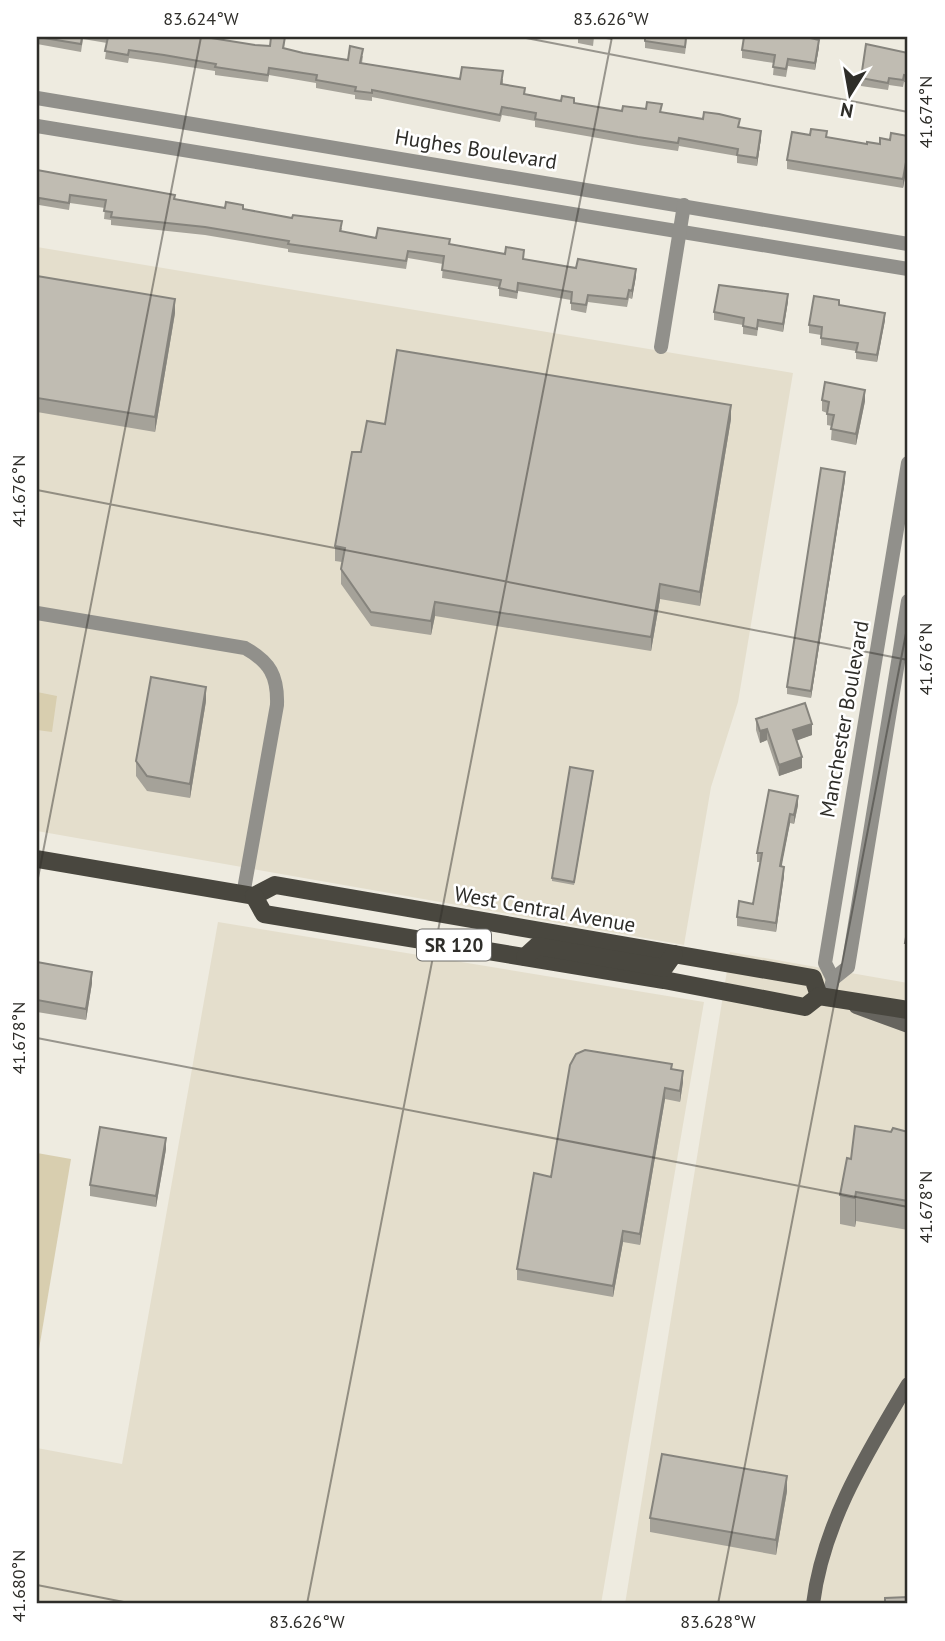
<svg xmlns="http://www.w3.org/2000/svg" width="945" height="1641" viewBox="0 0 945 1641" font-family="'PT Sans',sans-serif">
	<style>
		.built { fill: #e4decc }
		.green { fill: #d8ceaf }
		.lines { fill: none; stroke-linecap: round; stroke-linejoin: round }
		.street { stroke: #91908b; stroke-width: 14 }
		.secondary { stroke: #66645e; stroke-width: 14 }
		.primary { stroke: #49473f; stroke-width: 18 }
		.wall { fill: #a5a299 }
		.shaded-wall { fill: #86847d }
		.building { fill: #c0bcb2; stroke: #86847d; stroke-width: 2 }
		.ticks { fill: none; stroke: #2e2d29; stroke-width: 2; stroke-opacity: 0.45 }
		.labels { text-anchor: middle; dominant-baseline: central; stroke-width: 5; stroke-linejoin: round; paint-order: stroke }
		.shield { fill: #fff; stroke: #6d6c69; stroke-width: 2 }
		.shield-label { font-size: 19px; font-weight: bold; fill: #2e2d29 }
		.street-label { font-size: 21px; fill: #2e2d29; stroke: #fff }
		.neatline { fill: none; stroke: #2e2d29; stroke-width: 2.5 }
		.ticks-label { font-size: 18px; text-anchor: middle; fill: #2e2d29 }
	</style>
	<rect width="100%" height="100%" fill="#eeebe0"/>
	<g class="built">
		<path d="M37,247l756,126 -55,329 -27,85 -27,158 -647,-114z"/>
		<path d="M218,922l486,80 -103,602h-564v-156l85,16z"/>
		<path d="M730,952l178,31v621h-283z"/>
	</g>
	<g class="green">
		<path d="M37,692l20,4 -5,36 -15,-2z"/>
		<path d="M37,1153l34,6 -34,202z"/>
	</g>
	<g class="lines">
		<g class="street">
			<path d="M37,98l871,146"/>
			<path d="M37,126l871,143"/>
			<path d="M661,347l23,-142"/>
			<path d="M37,613l208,35c25,14 33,28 32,57l-34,190"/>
			<path d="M833,979l-8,-16 83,-500"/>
			<path d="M831,987l2,-8 15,-12 60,-366"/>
		</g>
		<g class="secondary">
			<path d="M856,1007l52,19"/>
			<path d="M813,1604c10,-81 54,-151 95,-220"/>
		</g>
		<g class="primary">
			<path d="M37,859l217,37 21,-11 538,93 6,18"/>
			<path d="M254,896l10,18 400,66 141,27 14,-11 89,14"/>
			<path d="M525,957l12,-11 127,22 10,-14"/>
		</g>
	</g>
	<g class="wall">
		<path d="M37,37h168l50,8 15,1 15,-9 -1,11 19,5 45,7 15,-4 -1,7 98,16h43v5l22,11 97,16 40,1 78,15 21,11 -4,28 -20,-3v-7l-58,-10 -1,5 -40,-6 -103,-18v-6l-33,-6 -2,7 -128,-25v4l-17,-2v-4l-39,-7v-5l-47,-8 -1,7 -53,-7v-4l-51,-8 -35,-5 -1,5 -23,-4 2,-16 -24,-4 -2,13 -44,-8z"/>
		<path d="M578,37h34v3l-18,-3 -1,9 -15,-3z"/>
		<path d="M687,37l-2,17 -40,-6v-7z"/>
		<path d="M819,47l-4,23 -27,-4 -2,11 -13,-2 1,-12 -32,-5v-8z"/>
		<path d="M908,53v30l-4,-1 -1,5 -14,-2 -1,5 -27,-4v-8z"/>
		<path d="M908,136v24l-5,28 -116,-19v-9l40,-22 40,6h13l10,-4z"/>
		<path d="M37,170l138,30 50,8 18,1 99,19 -1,4 35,6 74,6 74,16 52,8 60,8 -4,23 -3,-1 -2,9 -39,-5 -2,11 -15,-3v-10l-53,-9 -1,8 -18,-3v-9l-57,-9 1,-14 -35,-6 -2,11 -118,-17v-3l-83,-14 -94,-10v-5l-7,-1 1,-11 -35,-5 -1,7 -30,-5 -1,6h-1z"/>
		<path d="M37,276l138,37 -20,119 -118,-20z"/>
		<path d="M788,301l-5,31 -25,-5 -1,9 -14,-2v-9l-29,-5v-8z"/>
		<path d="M839,305l46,15 -8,42 -21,-3v-8l-35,-6v-10l-12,-2v-8z"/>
		<path d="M822,400l43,1 -9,44 -25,-5 1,-14 -5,-1v-12l-5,-2z"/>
		<path d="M731,419l-31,187 -40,-7 -9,52 -216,-35 -4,19 -60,-9 -30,-42v-15l1,-7 -7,-1v-15l26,-94 24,-28z"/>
		<path d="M845,480l-34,218 -24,-4v-7z"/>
		<path d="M206,701l-16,97 -43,-7 -11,-15v-15z"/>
		<path d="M756,719l56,16 -16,5 6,28 -23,8 -12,-36 -7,3 -4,-13z"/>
		<path d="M593,775l-19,110 -22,-4v-3z"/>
		<path d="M798,805l-4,19 -4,-1 -9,43 3,10 -8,56 -39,-6v-9l16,-13 7,-42h-3v-9z"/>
		<path d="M908,926v25l-3,-1v-7z"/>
		<path d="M37,962l55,21 -6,37 -49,-8z"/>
		<path d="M672,1069l11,13 -3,20 -15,-3 -25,146 -17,-3 -10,55 -96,-17v-11l34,-92z"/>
		<path d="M891,1132h17v98l-52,-9 -1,6 -15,-3v-29l11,-36z"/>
		<path d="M166,1149l-10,58 -66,-11v-11z"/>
		<path d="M787,1491l-11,64 -126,-23v-14z"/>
	</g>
	<g class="shaded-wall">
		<path d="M819,40v7l-4,23v-7z"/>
		<path d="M761,131v7l-4,28v-8z"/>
		<path d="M908,151v9l-5,28v-9z"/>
		<path d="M636,269v7l-4,23v-8z"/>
		<path d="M788,294v7l-5,31v-8z"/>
		<path d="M175,299v14l-20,119v-15z"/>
		<path d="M885,313v7l-8,42v-7z"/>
		<path d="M865,390v11l-9,44v-11z"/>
		<path d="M731,405v14l-31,187v-14z"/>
		<path d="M845,472v8l-34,218v-7z"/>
		<path d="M660,584v15l-9,52v-14z"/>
		<path d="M435,602v14l-4,19v-14z"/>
		<path d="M206,687v14l-16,97v-14z"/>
		<path d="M812,724v11l-19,7v-12z"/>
		<path d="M767,729v11l-7,3v-12z"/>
		<path d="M802,757v11l-23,8v-11z"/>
		<path d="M798,796v9l-4,19v-9z"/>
		<path d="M790,814v9l-10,52v-9z"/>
		<path d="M784,867v9l-8,56v-9z"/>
		<path d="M92,972v11l-6,37v-11z"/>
		<path d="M683,1071v11l-3,20v-11z"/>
		<path d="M665,1088v11l-25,146v-11z"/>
		<path d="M166,1138v11l-10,58v-11z"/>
		<path d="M856,1192v29l-1,6v-29z"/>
		<path d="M623,1231v11l-10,55v-11z"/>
		<path d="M787,1476v15l-11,64v-15z"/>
	</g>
	<g class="building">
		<path d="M38,37h44l-1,7z"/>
		<path d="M108,37h97l50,8 15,1 1,-9h14l-2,11 20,5 45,7 2,-14 13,3 -3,14 100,16 2,-12 41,4 -2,13 24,4 -1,6 37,7 1,-5 12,2v5l48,8 1,-5 23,3 1,-7 15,2 -2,8 43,7 1,-7 15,2 21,5 -2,8 23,4 -4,27 -20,-3 1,-6 -59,-11 -1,5 -40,-6 -103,-18 1,-6 -34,-6 -2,8 -128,-25v3l-17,-2 1,-4 -40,-7 1,-5 -48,-7 -1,7 -53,-8 1,-3 -52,-9 -35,-5 -1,5 -23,-4z"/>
		<path d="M645,37h41l-1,10 -40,-6z"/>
		<path d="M744,37h62l13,3 -4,23 -27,-4 -2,10 -13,-2 2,-12 -33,-5z"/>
		<path d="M866,44l42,9v23l-4,-1 -1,5 -14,-2 -1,5 -27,-5z"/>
		<path d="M811,129l16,2 -1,6 41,7v-2l13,2v-6l10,2 1,-7 17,3v15l-5,28 -116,-19 5,-28 18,3z"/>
		<path d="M37,170l138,25 -1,4 51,9 1,-6 17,3v4l49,9 1,-3 49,6 -2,10 36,7 2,-10 72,11 -1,5 56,10 1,-7 18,3 -1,9 53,9 2,-9 58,10 -4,22 -3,-1 -2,9 -39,-4 -2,10 -15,-2 1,-11 -54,-9 -1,9 -18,-4 2,-8 -59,-10 2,-14 -36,-5 -2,10 -118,-17 1,-3 -84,-14 -94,-10 1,-5 -8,-1 2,-11 -36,-5 -1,8 -30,-5 -1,5h-1z"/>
		<path d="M37,276l138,23 -20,118 -118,-19z"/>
		<path d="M719,285l69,9 -5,30 -25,-4 -1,9 -14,-3 1,-8 -30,-6z"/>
		<path d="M814,296l25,4v5l46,8 -8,42 -21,-3 2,-9 -37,-5 1,-11 -13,-2z"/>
		<path d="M397,350l334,55 -31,187 -40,-8 -9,53 -216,-35 -4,19 -60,-9 -30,-43 4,-21 -10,-2 17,-94h9l6,-31 18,3z"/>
		<path d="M825,382l40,8 -9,44 -25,-5 3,-14 -7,-1 2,-12 -7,-2z"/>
		<path d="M821,468l24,4 -34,219 -24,-4z"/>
		<path d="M151,677l55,10 -16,97 -43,-8 -11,-15z"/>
		<path d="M805,703l7,21 -19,6 9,27 -23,8 -12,-36 -7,2 -4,-12z"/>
		<path d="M570,767l23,4 -19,111 -22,-4z"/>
		<path d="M769,790l29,6 -4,19 -4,-1 -10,52 4,1 -8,56 -39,-6 2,-16 14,3 9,-51h-5z"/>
		<path d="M908,926v17h-3z"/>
		<path d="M37,962l55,10 -6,37 -49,-9z"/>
		<path d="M585,1050l87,14 -1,5 12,2 -3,20 -15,-3 -25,146 -17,-3 -10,55 -96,-17 17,-96 17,4 19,-112 6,-11z"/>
		<path d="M855,1126l36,6 2,-4 15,4v69l-52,-9 -1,6 -15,-3 7,-37 4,1z"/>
		<path d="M100,1127l66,11 -10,58 -66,-11z"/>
		<path d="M662,1454l125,22 -11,64 -126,-22z"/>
		<path d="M908,1597v7h-23v-6z"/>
	</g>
	<path class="ticks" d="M521,37l387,75M37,490l871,170M37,883l164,-846M37,1038l871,169M37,1585l97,19M307,1604l305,-1567M718,1604l190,-981"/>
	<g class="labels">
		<rect class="shield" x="417" y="929.5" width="74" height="31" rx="5"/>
		<g class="shield-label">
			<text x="454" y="945">SR 120</text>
		</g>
		<g class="street-label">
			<text transform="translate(476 149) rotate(9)">Hughes Boulevard</text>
			<text transform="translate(844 719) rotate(-80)">Manchester Boulevard</text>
			<text transform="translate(545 909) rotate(10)">West Central Avenue</text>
		</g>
	</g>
	<rect width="945" height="1641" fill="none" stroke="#ffffff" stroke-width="77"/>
	<g transform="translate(850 94) rotate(191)" stroke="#ffffff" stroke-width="5" paint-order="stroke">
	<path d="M0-5L12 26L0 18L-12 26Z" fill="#2e2d29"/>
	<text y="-10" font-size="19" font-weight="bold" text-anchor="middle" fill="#2e2d29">N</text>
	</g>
	<rect x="38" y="38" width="868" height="1564" class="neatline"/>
	<g class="ticks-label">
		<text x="201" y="25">83.624°W</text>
		<text x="611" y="25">83.626°W</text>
		<text transform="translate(926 112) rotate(-90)" y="6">41.674°N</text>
		<text transform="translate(19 491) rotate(-90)" y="6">41.676°N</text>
		<text transform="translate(926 659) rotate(-90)" y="6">41.676°N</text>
		<text transform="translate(19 1038) rotate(-90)" y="6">41.678°N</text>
		<text transform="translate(926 1207) rotate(-90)" y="6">41.678°N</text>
		<text transform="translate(19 1586) rotate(-90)" y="6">41.680°N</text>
		<text x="307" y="1628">83.626°W</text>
		<text x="718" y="1628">83.628°W</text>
	</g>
</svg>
